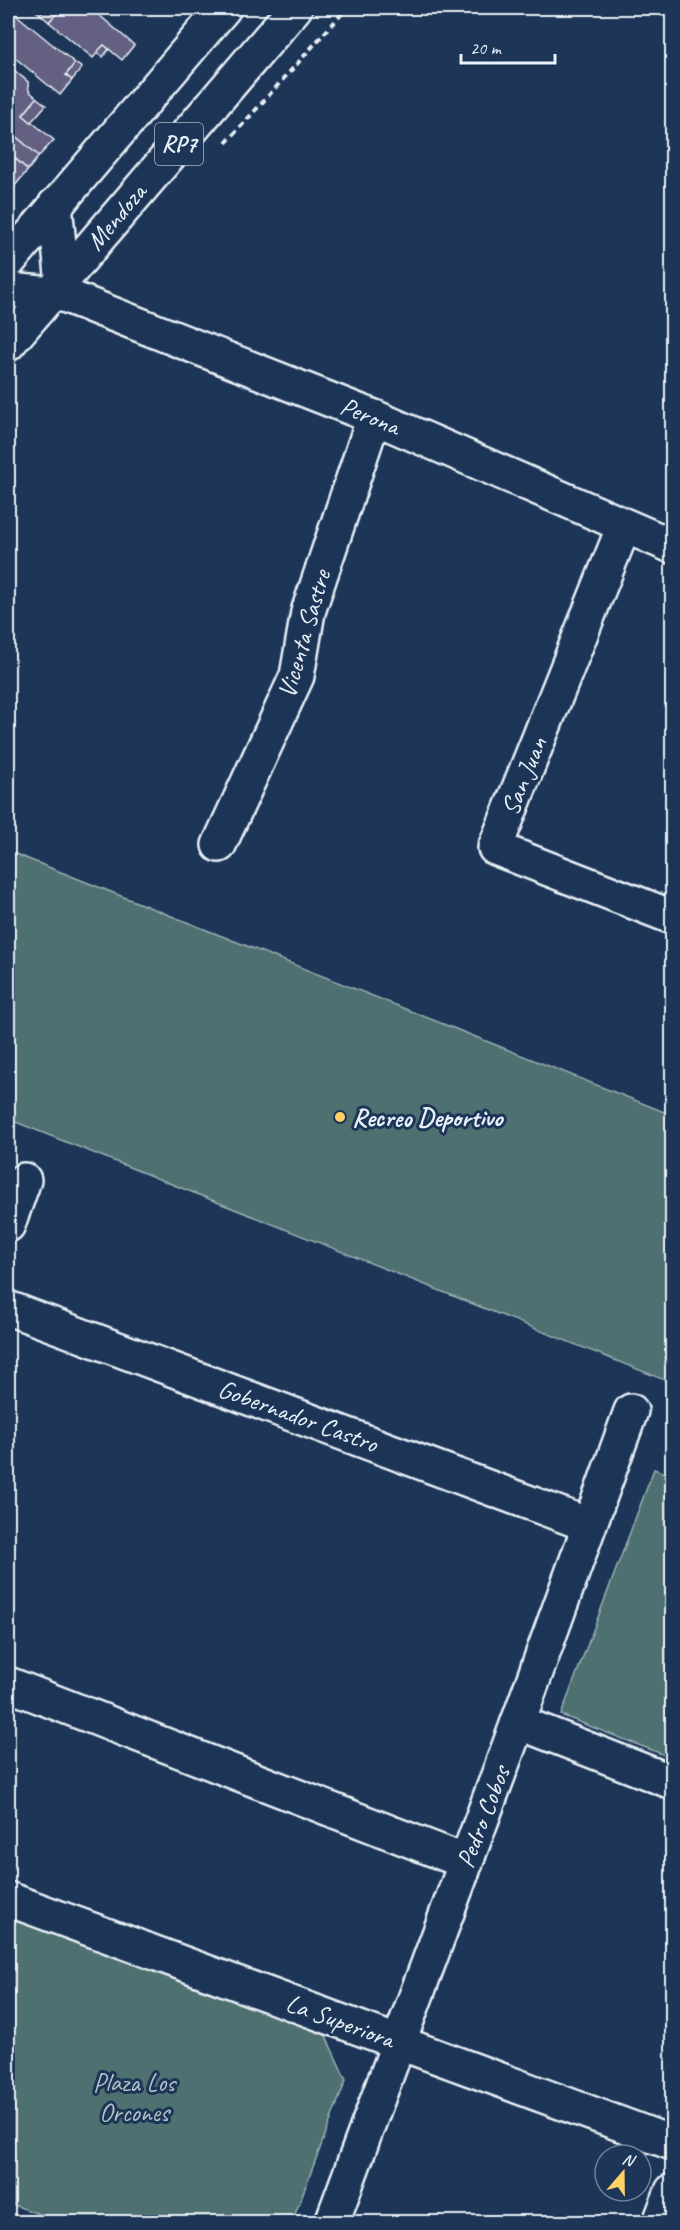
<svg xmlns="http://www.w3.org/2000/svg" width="680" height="2230" viewBox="0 0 680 2230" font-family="Caveat,sans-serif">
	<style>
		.green { fill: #506f6f; stroke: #9cb0b4; stroke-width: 1.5 }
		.building { fill: #636181; stroke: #e8f1f8; stroke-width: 1.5 }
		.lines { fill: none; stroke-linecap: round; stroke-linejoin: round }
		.minor-casing { stroke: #e8f1f8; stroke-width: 38 }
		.major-casing { stroke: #e8f1f8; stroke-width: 38 }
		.path { stroke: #e8f1f8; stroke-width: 4; stroke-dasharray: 6 4.5; stroke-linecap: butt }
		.minor { stroke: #1d3557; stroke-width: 33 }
		.major { stroke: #1d3557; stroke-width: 33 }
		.poi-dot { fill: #ffd166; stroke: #1d3557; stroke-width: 2 }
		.labels { text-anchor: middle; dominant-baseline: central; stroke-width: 6; stroke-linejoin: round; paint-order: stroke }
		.shield { fill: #1d3557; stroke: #abb9c8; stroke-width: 1.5 }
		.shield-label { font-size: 24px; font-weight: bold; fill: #e8f1f8 }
		.street-label { font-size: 26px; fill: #e8f1f8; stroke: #1d3557 }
		.poi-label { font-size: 26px; font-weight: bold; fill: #e8f1f8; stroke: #1d3557; text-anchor: start }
		.park-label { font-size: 26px; fill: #b3c4c8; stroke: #1d3557 }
	</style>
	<rect width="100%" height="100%" fill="#1d3557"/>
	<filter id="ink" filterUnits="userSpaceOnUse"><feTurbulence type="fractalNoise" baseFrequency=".0167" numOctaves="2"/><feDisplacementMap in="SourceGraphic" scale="12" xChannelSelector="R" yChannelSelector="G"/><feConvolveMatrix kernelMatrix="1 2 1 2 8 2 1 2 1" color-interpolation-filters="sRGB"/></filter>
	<g filter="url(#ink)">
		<g class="green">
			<path d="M8,851l664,264v268l-664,-264z"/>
			<path d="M654,1469l18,7v282l-111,-43z"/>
			<path d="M8,1917l316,115 22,48 -54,142h-231l-53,-19z"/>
		</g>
		<g class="building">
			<path d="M8,8l67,55 -9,12 6,5 -12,15 -52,-43z"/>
			<path d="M32,8h14l-6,6z"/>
			<path d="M46,8h8l5,3 -10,11 -9,-8z"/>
			<path d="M54,8h37l43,37 -12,15 -18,-15 -11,13 -44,-36 10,-11z"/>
			<path d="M104,45l5,4 -6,8 -6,-5z"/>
			<path d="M75,63l7,5 -10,12 -6,-5z"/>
			<path d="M8,65l20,17 1,9 8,7 -14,17 31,25 -15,16 -31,-26z"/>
			<path d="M37,98l9,7 -15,17 -8,-7z"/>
			<path d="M8,130l6,5 -6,8z"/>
			<path d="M14,135l25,21 -11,14 -20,-18v-9z"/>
			<path d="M10,154l18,16 -20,24v-36z"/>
		</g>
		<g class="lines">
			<g class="minor-casing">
				<g id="minor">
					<path d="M55,205l9,90"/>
					<path d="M8,290l56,5 310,122 298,129"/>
					<path d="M624,526l-129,322 177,69"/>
					<path d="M219,845l78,-169 11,-64 66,-195"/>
					<path d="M8,1225l16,-45"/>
					<path d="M8,1308l581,217"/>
					<path d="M8,1684l458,178"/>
					<path d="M518,1722l154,60"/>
					<path d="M8,1899l664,244"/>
					<path d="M332,2222l186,-500 113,-311"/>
					<path d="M660,2222l12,-31"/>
				</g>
			</g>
			<g class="major-casing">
				<g id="major">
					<path d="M8,262l216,-254"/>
					<path d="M8,344l287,-336"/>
				</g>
			</g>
			<path class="path" d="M226,143l121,-135"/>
			<use href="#minor" class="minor"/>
			<use href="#major" class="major"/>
		</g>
	</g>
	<circle class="poi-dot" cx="340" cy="1117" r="6"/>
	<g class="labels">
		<rect class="shield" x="155" y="123" width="48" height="42" rx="4.5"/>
		<g class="shield-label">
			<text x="179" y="144">RP7</text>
		</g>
		<g class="street-label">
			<text transform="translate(116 217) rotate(-50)">Mendoza</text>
			<text transform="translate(370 416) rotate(22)">Perona</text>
			<text transform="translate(304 634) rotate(-74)">Vicenta Sastre</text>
			<text transform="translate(524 776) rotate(-68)">San Juan</text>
			<text transform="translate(298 1416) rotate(20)">Gobernador Castro</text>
			<text transform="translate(483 1817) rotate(-69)">Pedro Cobos</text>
			<text transform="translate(340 2021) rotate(20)">La Superiora</text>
		</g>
		<g class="poi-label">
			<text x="352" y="1117">Recreo Deportivo</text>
		</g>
		<g class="park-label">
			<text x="134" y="2082">Plaza Los<tspan x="134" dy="30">Orcones</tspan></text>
		</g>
	</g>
	<rect width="680" height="2230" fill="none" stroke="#1d3557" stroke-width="30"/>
	<rect x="15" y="15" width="650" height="2200" fill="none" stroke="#e8f1f8" stroke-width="2" filter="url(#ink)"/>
	<g transform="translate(623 2173) rotate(20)"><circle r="28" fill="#1d3557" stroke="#6e8097" stroke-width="1.5"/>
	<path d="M0-4.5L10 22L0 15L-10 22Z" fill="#ffd166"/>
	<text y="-9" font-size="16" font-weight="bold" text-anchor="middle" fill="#e8f1f8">N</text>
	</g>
	<path d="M461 54v9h94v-9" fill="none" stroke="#e8f1f8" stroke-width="3"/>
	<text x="470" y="54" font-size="18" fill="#e8f1f8" stroke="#1d3557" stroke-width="4.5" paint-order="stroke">20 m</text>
</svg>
